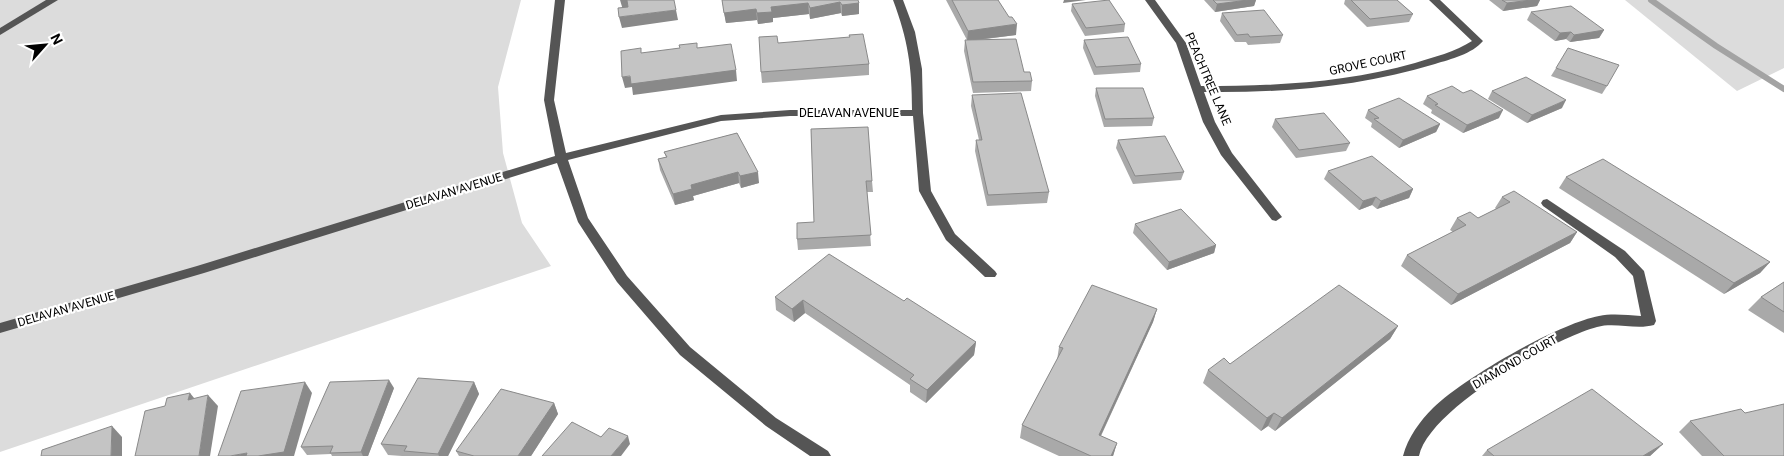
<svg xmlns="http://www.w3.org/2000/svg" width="1784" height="456" viewBox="0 0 1784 456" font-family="Roboto,sans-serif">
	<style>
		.green { fill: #dcdcdc }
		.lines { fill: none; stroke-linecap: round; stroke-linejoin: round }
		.stream { stroke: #a3a3a3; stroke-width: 6 }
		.minor { fill: #555; fill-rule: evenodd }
		.wall { fill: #a9a9a9 }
		.shaded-wall { fill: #898989 }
		.building { fill: #c4c4c4; stroke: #898989 }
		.labels { text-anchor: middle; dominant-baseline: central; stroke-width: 4.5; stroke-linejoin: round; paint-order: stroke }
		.street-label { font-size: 12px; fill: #000; stroke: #fff }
	</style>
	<rect width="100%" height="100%" fill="#fff"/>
	<g class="green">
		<path d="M0,0h521l-23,87 5,66 19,70 29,43 -551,186z"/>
		<path d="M1625,0h159v68l-47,23z"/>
	</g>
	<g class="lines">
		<path class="stream" d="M1651,0l65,46 68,43"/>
		<g class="minor">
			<path d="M46,0h12l-58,35v-7z"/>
			<path d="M555,0h10l-11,100 12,53 155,-38 69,-5h122c0,-43 -4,-70 -19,-110h10l12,32 7,37 1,44 8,78 24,43 40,37 2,3 -2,3h-10l-39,-37 -27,-49 -6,-75h-123l-69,5 -153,39 20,58 39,58 63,71 86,71 52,33 3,5h-21l-44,-30 -86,-71 -63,-73 -39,-60 -21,-59 -353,110 -204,60v-10l197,-57 358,-110 -11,-56z"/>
			<path d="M1145,0h10l31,43 15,43c73,0 144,-3 214,-23 19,-6 40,-11 57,-22l-43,-41h11l43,41c-11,13 -32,18 -48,23 -76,23 -152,29 -231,28l11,30 17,31 50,64 -6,4 -4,-1 -51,-65 -18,-33 -27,-79z"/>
			<path d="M1547,199l78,52 19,20 12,50 -2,4c-18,5 -39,-3 -57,2 -45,12 -168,82 -178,129h-16c5,-19 17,-35 30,-48 31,-30 124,-84 166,-92 13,-3 28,-1 42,0l-8,-40 -18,-19 -72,-51 -2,-3 2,-3z"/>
		</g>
	</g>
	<g class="wall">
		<path d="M722,0h136l1,14 -17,2 -1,-3 -31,6 -1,-5 -36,4v4l-15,2 -1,-4 -31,3z"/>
		<path d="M946,0h52l18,35 -38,5 46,32 8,9 -1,10 -58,2 -9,-42 1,-11h2z"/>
		<path d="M1204,0h52l-2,6 -39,6z"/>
		<path d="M1345,0h52l16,14 -4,8 -42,5 -23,-23z"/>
		<path d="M1489,0h51l-3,6 -34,5z"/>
		<path d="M1072,4l53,20 -1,8 -39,4 -14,-25z"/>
		<path d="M1531,12l73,18 -5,8 -29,4 -4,-3 -11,2 -28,-21z"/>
		<path d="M1222,13l61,22 -3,8 -32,2 -2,-3h-11l-15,-21z"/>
		<path d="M1084,40l57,24 -1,8 -46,3 -11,-27z"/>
		<path d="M778,43l91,21v11l-107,8 -1,-11z"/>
		<path d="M1556,68l51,18 -5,8 -51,-18z"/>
		<path d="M1096,88l58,30 -2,8 -48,1 -9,-31z"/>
		<path d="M1492,91l70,17 -35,15 -39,-24z"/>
		<path d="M972,95l77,97 -2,11 -60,3 -12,-55 1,-11h3l-8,-34z"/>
		<path d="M1427,96l72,22 -36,15 -32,-20 1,-3 -9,-6z"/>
		<path d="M1368,110l72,14 -4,8 -37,16 -28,-21 1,-4 -7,-5z"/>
		<path d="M1275,119l75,24 -4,8 -50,7 -24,-31z"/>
		<path d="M811,129l61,52 1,11h-6l4,54 -73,4 -1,-11 17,-17z"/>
		<path d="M737,133l22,50 -18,5 -2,-5 -46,13 1,4 -19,5 -15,-35 -2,-11 8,-2 -2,-5z"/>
		<path d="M1118,140l66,32 -3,8 -48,4 -17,-36z"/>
		<path d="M1328,171l85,18 -4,9 -32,11 -5,-4 -13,5 -35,-31z"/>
		<path d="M1566,177l204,85 -10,11 -36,21 -165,-106z"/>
		<path d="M1502,197l75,35 -7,11 -119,62 -50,-39 6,-11 46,-23 -3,-2 7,-12h21l18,-9 -1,-1z"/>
		<path d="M1135,224l81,21 -2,8 -47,17 -34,-37z"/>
		<path d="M1784,282v51l-36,-23 13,-13z"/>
		<path d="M775,297l129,4 72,41 -2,13 -48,48 -16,-11v-7l-105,-72 -11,9 -18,-12z"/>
		<path d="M1157,309l-4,13 -52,114 16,7 -4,13h-54l-39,-18 2,-13 35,-65 2,-13z"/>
		<path d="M1398,326l-8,13 -115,92 -7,-5 -7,5 -58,-48 5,-13 22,-6z"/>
		<path d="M474,382l5,12 -31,62h-46l-14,-1 -7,-11z"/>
		<path d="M394,388l-26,68h-36l-1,-2 -24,1 -6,-8z"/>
		<path d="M554,403l4,11 -27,42h-72l-3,-5z"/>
		<path d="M1690,421l94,35h-82l-23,-24z"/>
		<path d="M1663,444l-13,12h-168l5,-6z"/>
	</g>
	<g class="shaded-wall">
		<path d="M620,0h7l2,9 -6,1z"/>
		<path d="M1064,0h22l-23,3z"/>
		<path d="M1248,0h8l-2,6 -39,6 2,-8z"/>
		<path d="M1531,0h9l-3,6 -34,5 4,-8z"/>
		<path d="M840,2l1,11 -31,6v-11z"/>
		<path d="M808,3l1,11 -36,4v4l-15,2 -1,-11 14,-6z"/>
		<path d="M859,3v11l-17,2v-11z"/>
		<path d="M756,9l1,11 -31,3 -2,-10z"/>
		<path d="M676,10l2,10 -56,8 -3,-11z"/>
		<path d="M1017,24l-1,11 -49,6 1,-10z"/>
		<path d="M1604,30l-5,8 -29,4 4,-7z"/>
		<path d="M1571,32l-5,7 -11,2 5,-8z"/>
		<path d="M736,70l1,11 -104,14 -1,-8 -7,1 -3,-11z"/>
		<path d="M1566,100l-4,8 -35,15 5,-8z"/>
		<path d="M1503,110l-4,8 -36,15 4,-8z"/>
		<path d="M1440,124l-4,8 -37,16 4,-8z"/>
		<path d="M738,172l1,11 -46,13 1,4 -19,5 -2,-11 18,-9z"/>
		<path d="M758,172l1,11 -18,5 -1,-12z"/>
		<path d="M1413,189l-4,9 -32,11 4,-8z"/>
		<path d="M1376,197l-4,8 -13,5 4,-9z"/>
		<path d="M1577,232l-7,11 -119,62 7,-11z"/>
		<path d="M1216,245l-2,8 -47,17 2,-8z"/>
		<path d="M1770,262l-10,11 -36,21 10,-11z"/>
		<path d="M803,300l2,13 -11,9 -2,-13z"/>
		<path d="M1157,309l-4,13 -58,126 4,-13z"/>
		<path d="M1398,326l-8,13 -115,92 7,-13z"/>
		<path d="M976,342l-2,13 -48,48 1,-13z"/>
		<path d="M389,380l5,8 -26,68h-5l-2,-4z"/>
		<path d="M305,382l7,11 -18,63h-36z"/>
		<path d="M474,382l5,12 -31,62h-9l-1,-2z"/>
		<path d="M190,393l9,11 -11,-4z"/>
		<path d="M208,395l10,11 -8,50h-11z"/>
		<path d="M554,403l4,11 -27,42h-13z"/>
		<path d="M1274,413l-6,13 -7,5 6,-13z"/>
		<path d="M112,426l10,11v19h-11z"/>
		<path d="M628,436l2,8 -9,12h-10z"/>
		<path d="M1117,443l-4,13h-2z"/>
		<path d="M1663,444l-13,12h-7z"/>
		<path d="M247,453l3,3h-20z"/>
	</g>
	<g class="building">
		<path d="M627,0h47l2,10 -57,7 -1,-9 10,-1z"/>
		<path d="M722,0h136l1,3 -17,2 -2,-3 -30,6 -2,-5 -37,4 1,5 -15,1 -1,-4 -32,4z"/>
		<path d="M952,0h46l11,17h3l5,7 -49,7z"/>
		<path d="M1109,0l16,24 -39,4 -14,-24z"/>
		<path d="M1213,0h35l-31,4z"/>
		<path d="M1351,0h46l16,14 -43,5z"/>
		<path d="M1502,0h29l-24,3z"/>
		<path d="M1571,6l33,24 -30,5 -3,-3 -11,1 -29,-21z"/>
		<path d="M1264,10l19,25 -33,2 -2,-3 -11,1 -15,-22z"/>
		<path d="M863,34l6,30 -108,8 -2,-35 18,-1 1,7 72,-6 -1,-2z"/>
		<path d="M1128,37l13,27 -45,3 -12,-27z"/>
		<path d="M1016,39l8,33h6l2,9 -59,1 -8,-42z"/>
		<path d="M697,43v5l34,-4 5,26 -105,14 -1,-8 -8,1 -1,-26 20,-3v5l39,-5 -1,-3z"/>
		<path d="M1568,48l51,17 -12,21 -51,-18z"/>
		<path d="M1526,77l40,23 -34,15 -40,-24z"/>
		<path d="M1452,86l11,7 8,-3 32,20 -36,15 -32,-20 3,-1 -11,-8z"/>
		<path d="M1096,88h47l11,30 -49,1z"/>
		<path d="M1021,93l28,99 -61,3 -12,-55h6l-10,-45z"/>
		<path d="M1399,98l41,26 -37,16 -29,-21 5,-1 -11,-8z"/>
		<path d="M1324,113l26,30 -51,7 -24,-31z"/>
		<path d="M868,127l4,54h-6l5,54 -74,4v-16l17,-1 -3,-93z"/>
		<path d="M737,133l21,39 -18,4 -2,-4 -47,13 1,4 -19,5 -15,-35 9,-2 -3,-5z"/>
		<path d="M1165,136l19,36 -49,4 -17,-36z"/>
		<path d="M1372,156l41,33 -32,12 -5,-4 -13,4 -35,-30z"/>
		<path d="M1603,159l167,103 -36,21 -168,-106z"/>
		<path d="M1514,191l63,41 -119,62 -51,-39 59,-30 -9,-7 13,-6 8,6 32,-16 -8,-5z"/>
		<path d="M1181,209l35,36 -47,17 -34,-38z"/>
		<path d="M829,254l75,47 3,-3 69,44 -49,48 -17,-11 4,-4 -111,-75 -11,9 -17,-12z"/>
		<path d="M1784,282v30l-23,-15z"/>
		<path d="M1092,285l65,24 -58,126 18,8 -6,13h-20l-69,-31 41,-77 -4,-1z"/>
		<path d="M1339,285l59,41 -116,92 -8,-5 -7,5 -59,-48 16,-12 6,6z"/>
		<path d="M418,378l56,4 -36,72 -34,-3 3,-5 -26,-2z"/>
		<path d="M389,380l-28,72 -31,1 3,-7 -32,1 29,-65z"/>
		<path d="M305,382l-21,70 -26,4h-12l1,-3 -17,3h-12l23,-65z"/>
		<path d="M501,389l53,14 -36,53h-44l-18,-5z"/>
		<path d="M1592,389l71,55 -20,12h-149l-7,-6z"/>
		<path d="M190,393l-2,7 20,-5 -9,61h-64l10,-45 20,-5 2,-8z"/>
		<path d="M1784,404v52h-60l-34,-35 51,-12 4,4z"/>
		<path d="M572,422l29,15 8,-9 19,8 -17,20h-69z"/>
		<path d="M112,426l-1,30h-70l1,-6z"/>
	</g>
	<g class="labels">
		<g class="street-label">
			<text transform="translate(1368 63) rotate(-12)">GROVE COURT</text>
			<text transform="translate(1208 79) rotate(67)">PEACHTREE LANE</text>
			<text x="849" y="113">DELAVAN AVENUE</text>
			<text transform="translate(454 191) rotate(-17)">DELAVAN AVENUE</text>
			<text transform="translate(66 309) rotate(-16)">DELAVAN AVENUE</text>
			<text transform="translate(1515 362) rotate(-30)">DIAMOND COURT</text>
		</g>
	</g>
	<g transform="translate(45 45) rotate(63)" stroke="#ffffff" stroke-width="4" paint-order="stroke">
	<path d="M0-4L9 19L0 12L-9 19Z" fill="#000000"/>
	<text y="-8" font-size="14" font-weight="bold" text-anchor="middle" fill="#000000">N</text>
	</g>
</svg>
